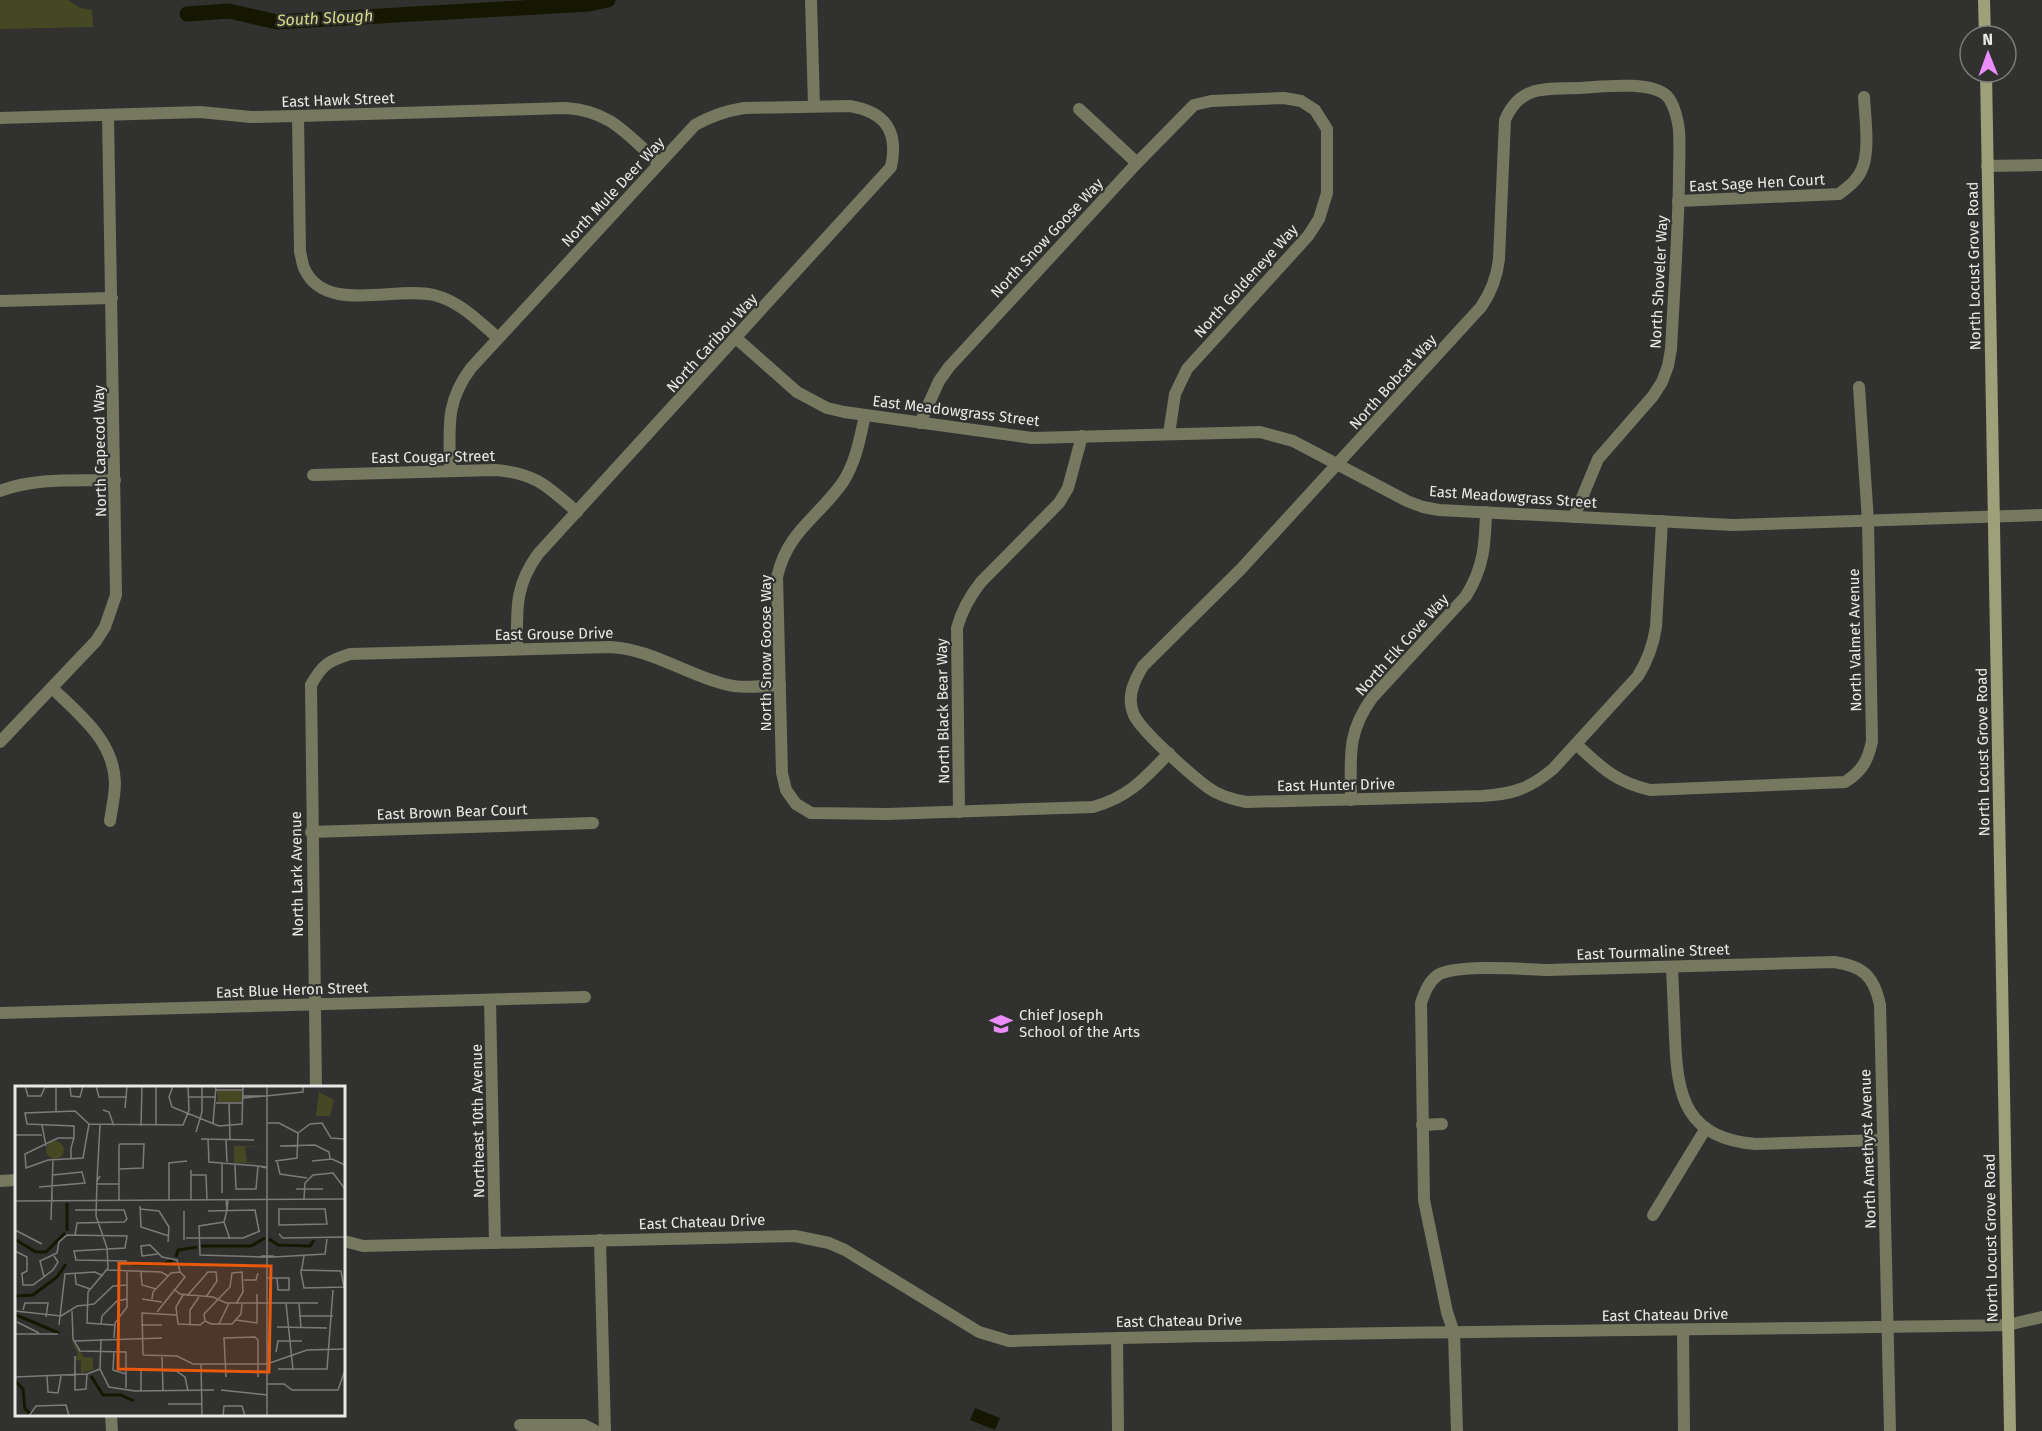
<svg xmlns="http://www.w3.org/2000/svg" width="2042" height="1431" viewBox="0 0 2042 1431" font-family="'Fira Sans',sans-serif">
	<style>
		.green { fill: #464823 }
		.water { fill: #161700 }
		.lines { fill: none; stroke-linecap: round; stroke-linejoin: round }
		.canal { stroke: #161700; stroke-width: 15 }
		.street { stroke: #767860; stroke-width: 12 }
		.secondary { stroke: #9da078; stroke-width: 12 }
		.labels { text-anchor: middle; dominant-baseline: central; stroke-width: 4.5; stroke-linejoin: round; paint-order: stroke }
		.street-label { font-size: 15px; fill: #e9e9e7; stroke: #31322f }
		.poi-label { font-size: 15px; fill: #e9e9e7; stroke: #31322f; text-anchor: start }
		.water-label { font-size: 16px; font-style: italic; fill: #d8dd85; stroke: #31322f }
		.inset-river { fill: none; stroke: #161700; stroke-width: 3 }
		.inset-road { fill: none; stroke: #7b7b79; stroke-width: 1.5 }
		.view { fill: #e8590c; fill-opacity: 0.15; stroke: #e8590c; stroke-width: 3 }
		.inset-edge { fill: none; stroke: #e9e9e7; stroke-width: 3 }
	</style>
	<rect width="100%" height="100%" fill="#31322f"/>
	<path class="green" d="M0,0h68l12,8 12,2 1,17 -93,2z"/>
	<path class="water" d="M975,1408l25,10 -5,12 -25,-10z"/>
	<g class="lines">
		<path class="canal" d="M187,14l42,-3 48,11 312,-18 19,-4"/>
		<g class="street">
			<path d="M811,0l3,106"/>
			<path d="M1079,109l58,54"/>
			<path d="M298,116l2,136c2,6 2,13 5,18 21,44 90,16 129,25 27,7 44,26 64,43"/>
			<path d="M0,118l200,-6 51,5 47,-1 268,-8c45,3 61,27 93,55"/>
			<path d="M1987,166l55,-1"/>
			<path d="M1678,201l161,-7c9,-7 19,-14 23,-25 8,-18 3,-52 2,-72"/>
			<path d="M0,301l112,-3"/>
			<path d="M737,339l60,53 30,16 17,4 188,26 228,-6 33,9 114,60 16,6 16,3 294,15 309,-10"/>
			<path d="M865,415c-5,23 -9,47 -22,67 -25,36 -55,48 -66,95l5,196 4,17 10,14 15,9 76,1 206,-7c36,-10 51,-28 76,-54"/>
			<path d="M920,423l19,-42 10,-14 188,-204 57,-58 17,-4 73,-3 17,3 14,9 12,19v64l-8,26 -11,17 -121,133 -12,25 -6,40"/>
			<path d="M450,471c0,-42 -6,-67 21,-103l224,-243c16,-9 30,-14 49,-17l106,-2c35,6 49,25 41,61l-353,387c-24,33 -21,57 -21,95"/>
			<path d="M313,475l182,-5c41,3 53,17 82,42"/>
			<path d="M0,491c35,-14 78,-10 115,-11"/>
			<path d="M1574,517l24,-58 55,-63 9,-14 6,-16 3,-17c3,-56 7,-113 8,-169 0,-16 1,-33 0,-50 -1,-10 -5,-26 -12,-34 -17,-16 -67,-9 -89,-8 -33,1 -58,-3 -73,32l-6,139c-2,18 -7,32 -18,48l-240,262 -98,97c-9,15 -17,31 -9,49 7,16 65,68 81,77 10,5 20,8 31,10l236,-6c31,-2 47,-7 71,-27l85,-93c10,-16 15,-30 18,-49l6,-106"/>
			<path d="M52,688c28,27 62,53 63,95 0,12 -3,25 -5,38"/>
			<path d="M0,742l96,-101 9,-14 11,-32 -8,-480"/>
			<path d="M1576,744c25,23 39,38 74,46l195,-8c17,-11 23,-21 27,-41l-4,-220 -9,-134"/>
			<path d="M1351,800c0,-42 -5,-66 21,-102l94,-102c18,-29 19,-51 20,-84"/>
			<path d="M959,812l-2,-184c5,-18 12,-31 24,-46l78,-79 9,-15 14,-52"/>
			<path d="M311,832l282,-9"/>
			<path d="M1672,967c1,23 2,46 3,70 2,60 11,102 81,107l126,-4"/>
			<path d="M490,1000l5,243"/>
			<path d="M0,1013l585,-16"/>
			<path d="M316,1088l-5,-403c11,-20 17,-24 39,-31l260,-7c41,2 75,27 114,37 18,5 38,2 56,1"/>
			<path d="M1422,1125l20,-1"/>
			<path d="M0,1181l16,-1"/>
			<path d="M1653,1215l53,-87"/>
			<path d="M600,1240l5,191"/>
			<path d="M344,1241l19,5 432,-10 34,7 16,7 134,82 30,9c333,-10 666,-10 998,-16l35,-8"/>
			<path d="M1683,1330l1,101"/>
			<path d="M1117,1338l1,93"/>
			<path d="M111,1414l1,17"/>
			<path d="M520,1425h64l12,6"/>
			<path d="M1457,1431l-3,-98 -7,-21 -23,-112 -3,-197c4,-11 7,-21 17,-28 19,-11 85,-6 109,-5l287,-8c29,4 40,14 46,43l10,426"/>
		</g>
		<g class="secondary">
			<path d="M1984,0l1,36"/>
			<path d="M1986,72l24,1359"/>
		</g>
	</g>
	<defs>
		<g id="school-bare" transform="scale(1.8)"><path d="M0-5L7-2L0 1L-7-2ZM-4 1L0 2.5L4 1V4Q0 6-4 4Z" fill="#eb8dfc" stroke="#31322f" stroke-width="2.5" paint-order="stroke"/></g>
	</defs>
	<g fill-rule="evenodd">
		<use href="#school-bare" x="1001" y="1024"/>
	</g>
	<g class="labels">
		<g class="street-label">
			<text transform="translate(338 100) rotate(-2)">East Hawk Street</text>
			<text transform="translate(1757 183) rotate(-3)">East Sage Hen Court</text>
			<text transform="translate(613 192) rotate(-47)">North Mule Deer Way</text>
			<text transform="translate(1047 238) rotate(-47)">North Snow Goose Way</text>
			<text transform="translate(1974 266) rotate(-91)">North Locust Grove Road</text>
			<text transform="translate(1246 281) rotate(-48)">North Goldeneye Way</text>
			<text transform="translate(1659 282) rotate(-87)">North Shoveler Way</text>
			<text transform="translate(712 343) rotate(-48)">North Caribou Way</text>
			<text transform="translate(1393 382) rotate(-48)">North Bobcat Way</text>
			<text transform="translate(956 411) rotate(7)">East Meadowgrass Street</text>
			<text transform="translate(100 451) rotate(-91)">North Capecod Way</text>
			<text transform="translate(433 457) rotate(-1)">East Cougar Street</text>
			<text transform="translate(1513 497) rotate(4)">East Meadowgrass Street</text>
			<text transform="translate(554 634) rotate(-1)">East Grouse Drive</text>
			<text transform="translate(1855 640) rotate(-91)">North Valmet Avenue</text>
			<text transform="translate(1402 645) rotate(-48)">North Elk Cove Way</text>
			<text transform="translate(766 653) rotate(-90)">North Snow Goose Way</text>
			<text transform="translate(943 711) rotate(-91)">North Black Bear Way</text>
			<text transform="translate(1983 752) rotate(-91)">North Locust Grove Road</text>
			<text transform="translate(1336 785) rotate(-1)">East Hunter Drive</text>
			<text transform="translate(452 812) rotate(-2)">East Brown Bear Court</text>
			<text transform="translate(297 874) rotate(-91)">North Lark Avenue</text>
			<text transform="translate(1653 952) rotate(-2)">East Tourmaline Street</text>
			<text transform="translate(292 990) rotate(-2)">East Blue Heron Street</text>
			<text transform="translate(478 1121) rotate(-91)">Northeast 10th Avenue</text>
			<text transform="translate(1868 1149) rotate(-92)">North Amethyst Avenue</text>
			<text transform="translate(702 1222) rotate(-2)">East Chateau Drive</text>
			<text transform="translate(1991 1238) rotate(-91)">North Locust Grove Road</text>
			<text transform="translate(1665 1315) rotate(-1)">East Chateau Drive</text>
			<text transform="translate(1179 1321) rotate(-1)">East Chateau Drive</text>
		</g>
		<g class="poi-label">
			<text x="1019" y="1015">Chief Joseph<tspan x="1019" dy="17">School of the Arts</tspan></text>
		</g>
		<g class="water-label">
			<text transform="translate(325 18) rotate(-3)">South Slough</text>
		</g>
	</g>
	<g transform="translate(15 1086)">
		<rect width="330" height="330" fill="#31322f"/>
		<path d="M202,5h25v11h-24zM304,6l15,8 -4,16h-14zM31 64a9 9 0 1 1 18 0a9 9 0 1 1-18 0ZM219,60h31l-20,1 2,15 18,1h-31zM56,253l13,18 9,1v12l-12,3v-12l-5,-1 2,-6z" fill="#464823"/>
		<path class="inset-river" d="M52,145v-28M254,153l9,6 32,1 4,-6M1,154l20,12h10l19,-19M186,160h50l14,-8M161,171l2,-7 19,-3M118,178h30l10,-4M1,210l17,-1 24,-18 9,-13M1,229l43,18M76,290l12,19h18l13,6M0,295l8,8 2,20 8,7"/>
		<path class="inset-road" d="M10,0l3,10h13l4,-9h25M55,0l1,10 9,1 3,-11M81,0l3,11h28M158,0l-4,11 3,10 47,19 23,-2 1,-38M201,4h27M251,10l37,-4v-6M174,11h27M228,12l23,-2h-23M201,17h26M214,17l1,36M110,22l2,-22M88,24l6,2 5,14M41,25v-25M252,37h12l19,10M74,38l94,1 6,-15 -1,-24M198,38l3,-38M27,39l4,21M141,39v-39M126,40l1,-40M181,46l6,-20v-26M283,47l12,-9 12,-1 9,15 14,1M0,49h27M186,53l53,1M193,53l1,23 49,4 -2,23h-20l-1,-24M211,53l1,23M265,60l35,-1 14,7 1,7M56,73v-11l3,-10v-12l-47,-2 -2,-11 50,-2 14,13 -6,34 -35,2 -22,8 -1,-14 33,-16h16M260,75l22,-3 1,-25M262,75l3,13 27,4M297,75l20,-2 13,6M252,81l-9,-1 9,2M176,84v30M176,89h15l1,25M85,90l-3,5 3,-56M82,95l-1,35 11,32 1,20 -20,24 -1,31 27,2M81,98h22M24,101l46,-4 -3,-11 -29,3M37,102l1,-28M281,103h27M207,107v-31M211,113l1,11 1,-10M289,113l1,-16 8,-8 20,-2 12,16M104,114v-54l1,-2h24l-1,24 -24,1M154,114v-37l18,-2M0,115l330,-2M125,120l1,21 28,9M125,123l19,2 10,16 -1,15M264,123h46l2,15 -48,1zM212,124l-3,12 6,17M169,125v29M193,125l47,-1 4,21M36,134l1,-32v12M209,136l-25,4 1,29 60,2M0,144l27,14M264,148l4,4 62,-1M60,149l2,-12 47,-1 3,-3 -3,-9h-49M171,152h57l17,-7M0,165l12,6v14l-6,3M143,168l-16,2 -1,-10 9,-1 12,12 15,3 3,12M247,170h11l1,1h-14zM259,171l51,-3 2,-15M92,184l54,2 7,4M286,184l40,1 3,16 -40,1 -3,-15v-3l1,-2 2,-12M126,186l1,13 14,4M60,187l1,11 14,5M7,188l1,11h10l20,-15 5,-8 -4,-6M29,191l-4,-16 17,-8 2,-11 8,-7 60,1 -2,12 -51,3 2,9 51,1M252,192h22v12h-11l-1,-12M229,194h12l2,-7M159,203l6,5 33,3 13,6h92M168,209l-7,12 2,17 22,1 5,-4M172,210l21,-24h8l1,9 -11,16M127,213l20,3M137,213l1,-7 18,-19 9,-1M271,217l7,67M284,217l2,25M8,224l2,-7h23l-2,14M0,225l46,5 16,-10 17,-2 19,-18 14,-1M57,225l1,28 7,12 46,1v36M142,226l28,-35 -5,-5M284,230h34M221,234l21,3v-29M190,235l-1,-7 26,-27 2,-14 10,-1 1,20 -7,12M190,235l6,3h21l9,-10 1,-10M2,236l22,11M204,238l10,-21M44,239l6,-51 30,-2 8,4M86,239l1,-9 15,-15 10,-2M126,239h21M175,239v-15l9,-13M262,241l50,1M0,248h43M99,252l1,-15 12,-16v-35M86,253l-1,30 9,18 26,4 79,-1M59,255l88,-3M99,265l-1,19 13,4M261,266l2,-11h24M128,269l34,1 16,8h74l40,-14 38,-1M128,269l-1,-42 35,2M60,270v34l11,-1 1,-15M147,271l1,34M186,278l1,52M263,283h49l6,-79M141,284l20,1 9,6 3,14M126,285v20M32,290l1,16 10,1 3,-17M0,291l72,-3 13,-5M211,291l-2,-39 31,-1 3,3v37M252,298h17l8,6h46l7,-20M206,304l46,5M153,318h34M14,330l7,-10 30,-1 3,11M208,330l1,-10h18l3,10M252,330v-330"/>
		<path class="view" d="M104,177l152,3 -2,106 -151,-3z"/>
		<rect width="330" height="330" class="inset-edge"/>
	</g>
	<g transform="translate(1988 54) rotate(359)"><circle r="28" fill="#31322f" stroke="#7b7b79" stroke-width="1.5"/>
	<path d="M0-4.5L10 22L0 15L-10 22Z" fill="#eb8dfc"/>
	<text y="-9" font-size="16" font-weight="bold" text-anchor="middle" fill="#e9e9e7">N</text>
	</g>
</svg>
